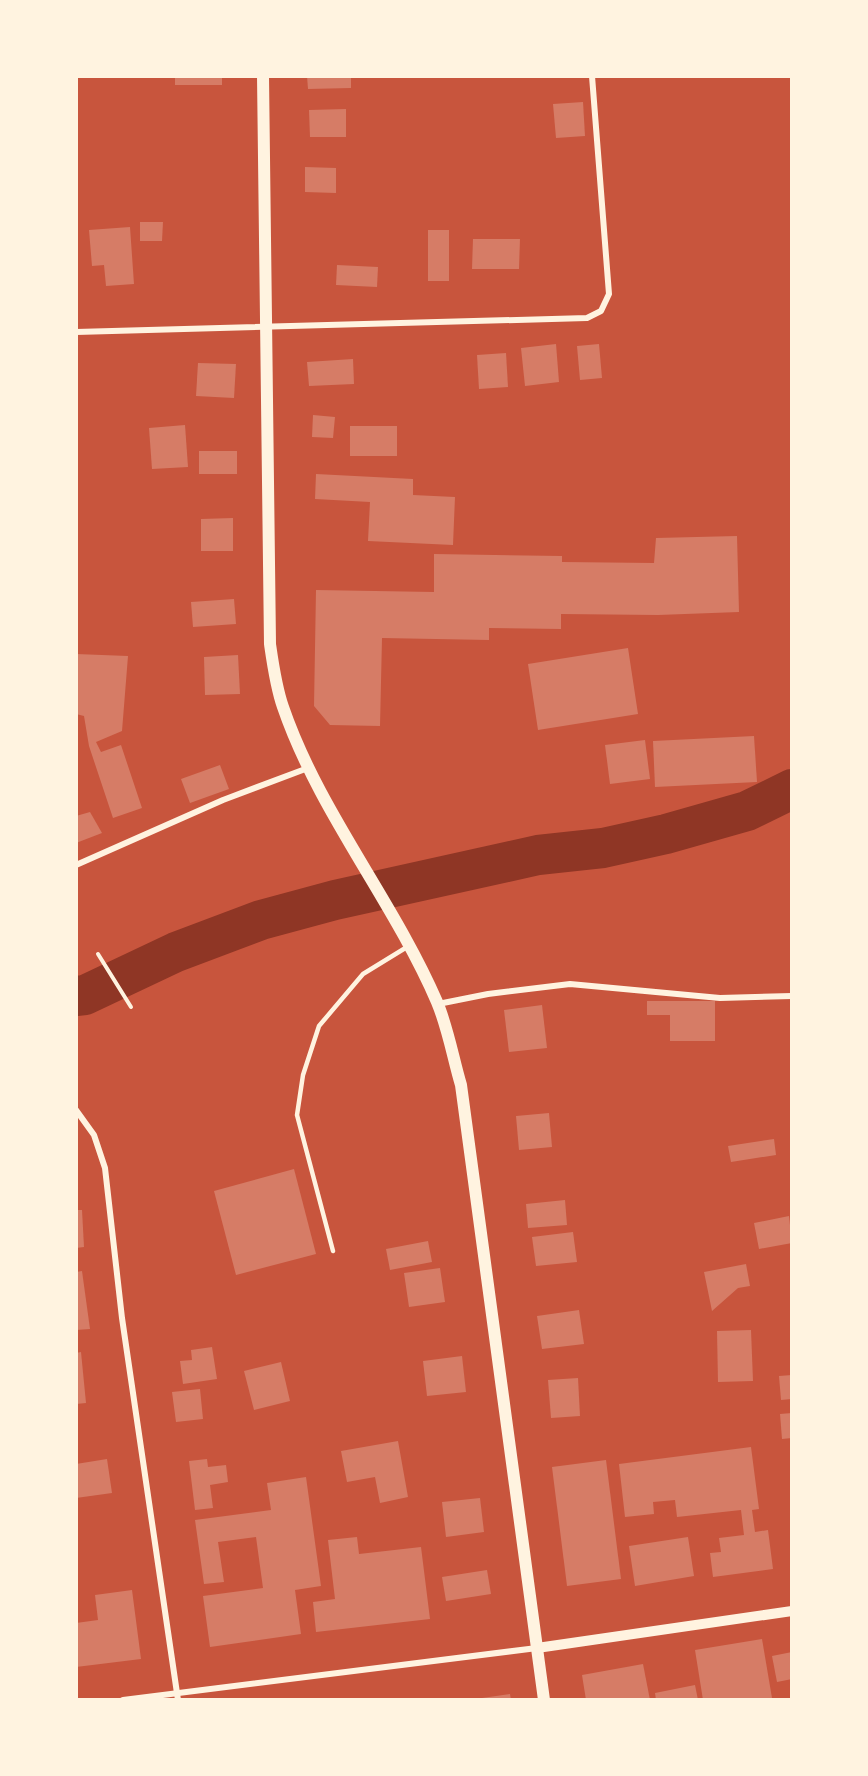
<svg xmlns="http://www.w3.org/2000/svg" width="868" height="1776" viewBox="0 0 868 1776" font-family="Overpass,sans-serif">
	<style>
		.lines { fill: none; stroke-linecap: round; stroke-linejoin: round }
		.river { stroke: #8f3625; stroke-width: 40 }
		.building { fill: #d67c66 }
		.path { stroke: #fff3e0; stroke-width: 4 }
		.service { stroke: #fff3e0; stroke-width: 4.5 }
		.minor { stroke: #fff3e0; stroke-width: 6 }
		.tertiary { stroke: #fff3e0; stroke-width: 10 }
		.secondary { stroke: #fff3e0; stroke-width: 12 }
	</style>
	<rect width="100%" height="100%" fill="#c8553d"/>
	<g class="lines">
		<path class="river" d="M76,996l9,-1 91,-43 85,-32 74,-20 203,-45 65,-7 63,-14 81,-23 45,-22"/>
	</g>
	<g class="building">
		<rect x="175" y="76" width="47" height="9"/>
		<path d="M307,76h44v12l-43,1z"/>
		<path d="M583,102l2,34 -29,2 -3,-34z"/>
		<path d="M346,109v28h-36l-1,-27z"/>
		<path d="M305,167l31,1v25l-31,-1z"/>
		<path d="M140,222h23l-1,19h-22z"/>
		<path d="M130,227l4,57 -28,2 -2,-21 -12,1 -3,-36z"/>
		<rect x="428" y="230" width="21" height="51"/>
		<path d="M473,239h47l-1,30h-47z"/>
		<path d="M337,265l41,2 -1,20 -41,-2z"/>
		<path d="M556,344l3,38 -34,4 -4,-38z"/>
		<path d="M599,344l3,34 -22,2 -3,-34z"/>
		<path d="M506,353l2,34 -29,2 -2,-34z"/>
		<path d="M353,359l1,25 -45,2 -2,-24z"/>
		<path d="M198,363l38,1 -2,34 -38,-2z"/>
		<path d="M313,415l22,2 -2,21 -21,-1z"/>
		<path d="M185,425l3,42 -36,2 -3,-41z"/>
		<rect x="350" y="426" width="47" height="30"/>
		<rect x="199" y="451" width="38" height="23"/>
		<path d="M316,474l97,5v16l42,2 -2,48 -85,-4 2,-39 -55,-3z"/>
		<path d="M233,518v33h-32v-32z"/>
		<path d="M737,536l2,76 -81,3 -97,-1v15l-72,-1v12l-107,-2 -2,88 -50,-1 -16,-19 2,-116 118,2v-38l128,2v6l92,1 2,-25z"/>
		<path d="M234,599l2,25 -43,3 -2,-25z"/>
		<path d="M628,648l10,66 -100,16 -10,-66z"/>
		<path d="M76,654l52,2 -6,75 -26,11 5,10 20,-7 21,63 -29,10 -24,-72 -5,-30 -8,-2z"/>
		<path d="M238,655l2,39 -35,1 -1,-38z"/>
		<path d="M754,736l3,46 -102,5 -2,-46z"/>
		<path d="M645,740l5,39 -40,5 -5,-39z"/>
		<path d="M220,765l9,24 -39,14 -9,-24z"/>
		<path d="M90,812l12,21 -26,10v-27z"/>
		<path d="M647,1001h68v40h-45v-26h-23z"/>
		<path d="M542,1005l5,43 -38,4 -5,-42z"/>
		<path d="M549,1113l3,34 -33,3 -3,-34z"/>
		<path d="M774,1139l2,16 -45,7 -3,-16z"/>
		<path d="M294,1169l22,85 -80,21 -22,-84z"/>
		<path d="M565,1200l2,25 -39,3 -2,-24z"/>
		<path d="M76,1210h6l2,37 -8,1z"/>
		<path d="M789,1216l3,27 -33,6 -5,-26z"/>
		<path d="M573,1232l4,30 -41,4 -4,-29z"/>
		<path d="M428,1241l4,21 -42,8 -4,-21z"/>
		<path d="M746,1264l4,22 -12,2 -26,23 -8,-39z"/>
		<path d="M440,1268l5,34 -36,5 -5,-34z"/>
		<path d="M82,1271l8,58 -14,1v-58z"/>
		<path d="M579,1310l5,34 -42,5 -5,-33z"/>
		<path d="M751,1330l2,51 -35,1 -1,-51z"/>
		<path d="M212,1347l5,32 -34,5 -3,-23 12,-1 -1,-10z"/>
		<path d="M81,1352l5,51 -10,1v-51z"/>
		<path d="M462,1356l4,36 -39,4 -4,-35z"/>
		<path d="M281,1362l9,39 -36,9 -10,-39z"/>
		<path d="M792,1375v24l-11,1 -2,-24z"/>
		<path d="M578,1378l2,38 -29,2 -3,-38z"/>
		<path d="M200,1389l3,30 -27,3 -4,-30z"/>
		<path d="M792,1413v25l-10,1 -2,-25z"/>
		<path d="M398,1441l10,56 -28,6 -5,-26 -28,5 -6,-31z"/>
		<path d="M751,1447l8,62 -7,1 3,22 13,-2 5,39 -60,8 -3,-24 11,-1 -2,-14 25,-3 -3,-25 -64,7 -2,-17 -22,2 1,12 -29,3 -6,-53z"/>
		<path d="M107,1459l5,34 -36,5v-34z"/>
		<path d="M207,1459l1,8 18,-2 2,17 -18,3 3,23 -18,2 -6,-49z"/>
		<path d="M606,1460l15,119 -54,7 -15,-119z"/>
		<path d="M306,1477l15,109 -26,4 6,44 -91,13 -7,-51 60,-8 -7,-51 -38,5 6,40 -20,2 -9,-64 76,-10 -4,-27z"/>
		<path d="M480,1498l4,34 -38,5 -4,-35z"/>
		<path d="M357,1537l2,17 62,-7 9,72 -114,13 -3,-30 22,-3 -7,-59z"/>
		<path d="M688,1537l6,39 -59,10 -6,-40z"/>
		<path d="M487,1570l4,24 -45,7 -4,-24z"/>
		<path d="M132,1590l9,69 -65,8v-44l22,-3 -3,-25z"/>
		<path d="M762,1639l10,59 -69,2 -8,-50z"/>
		<path d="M792,1652v27l-15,3 -5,-26z"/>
		<path d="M643,1664l7,36h-64l-4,-25z"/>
		<path d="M695,1685l3,15h-42l-1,-7z"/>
		<path d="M510,1694l1,6h-29v-2z"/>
	</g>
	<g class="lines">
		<path class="path" d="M98,954l33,53"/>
		<path class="service" d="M333,1251l-36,-136 6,-40 16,-49 44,-52 44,-27"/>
		<g class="minor">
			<path d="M76,332l511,-14 14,-7 8,-17 -17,-218"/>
			<path d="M76,865l147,-65 85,-32"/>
			<path d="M438,1004l50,-10 82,-10 150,14 72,-2"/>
			<path d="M76,1110l18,25 11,33 17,150 56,382"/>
			<path d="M123,1700l414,-52"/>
		</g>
		<path class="tertiary" d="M537,1648l255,-37"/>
		<path class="secondary" d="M263,76l7,568c3,21 6,43 13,63 36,105 110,193 154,295 11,26 16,56 24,83l83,615"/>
	</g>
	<rect width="868" height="1776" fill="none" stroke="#fff3e0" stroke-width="156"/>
</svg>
